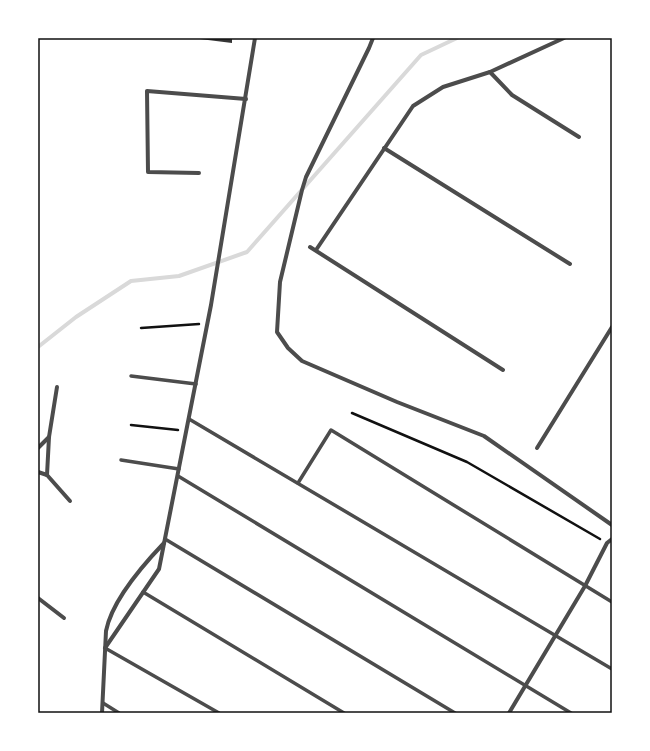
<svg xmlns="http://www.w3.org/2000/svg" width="650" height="751" viewBox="0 0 650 751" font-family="'Archivo Narrow',sans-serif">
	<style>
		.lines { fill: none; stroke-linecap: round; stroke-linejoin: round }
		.stream { stroke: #d9d9d9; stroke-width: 4 }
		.building { fill: #353535 }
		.path { stroke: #111; stroke-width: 2.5 }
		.pedestrian { stroke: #4c4c4c; stroke-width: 3.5 }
		.minor { stroke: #4c4c4c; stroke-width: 4 }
		.neatline { fill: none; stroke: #111; stroke-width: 1.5 }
	</style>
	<rect width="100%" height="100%" fill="#fff"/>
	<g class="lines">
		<path class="stream" d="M38,347l38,-30 55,-36 48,-5 68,-24 174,-197 36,-17"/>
	</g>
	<path class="building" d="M192,38h40v5z"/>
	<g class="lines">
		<g class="path">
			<path d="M141,328l58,-4"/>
			<path d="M352,413l115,49 133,77"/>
			<path d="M131,425l47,5"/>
		</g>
		<g class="pedestrian">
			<path d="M131,376l65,8"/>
			<path d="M189,419l423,250"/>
			<path d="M121,460l58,9"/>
			<path d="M178,476l393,237"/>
			<path d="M298,483l33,-53 281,172"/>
			<path d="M165,539l290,174"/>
			<path d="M143,592l201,121"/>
			<path d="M105,648l114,65"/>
			<path d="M103,703l16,10"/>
		</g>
		<g class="minor">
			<path d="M373,38l-4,10 -63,129 -4,13 -22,92 -3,50 11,16 14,13 95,41 87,34 128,89"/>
			<path d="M490,72l22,23 67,42"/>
			<path d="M384,148l186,116"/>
			<path d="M199,173l-51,-1 -1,-81 99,8"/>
			<path d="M310,247l193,123"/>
			<path d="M316,250l97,-144 30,-19 47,-15 74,-34"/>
			<path d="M38,448l11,-11"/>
			<path d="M537,448l75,-121"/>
			<path d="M38,472l9,3 23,26"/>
			<path d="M47,475l2,-38 8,-50"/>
			<path d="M38,598l26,20"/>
			<path d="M105,648l54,-79 52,-264 44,-267"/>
			<path d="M102,713l4,-82c6,-31 36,-65 58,-88"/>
			<path d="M509,713l76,-127 22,-43 5,-4"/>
		</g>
	</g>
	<rect width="650" height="751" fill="none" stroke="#ffffff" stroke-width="78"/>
	<rect x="39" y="39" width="572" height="673" class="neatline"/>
</svg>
